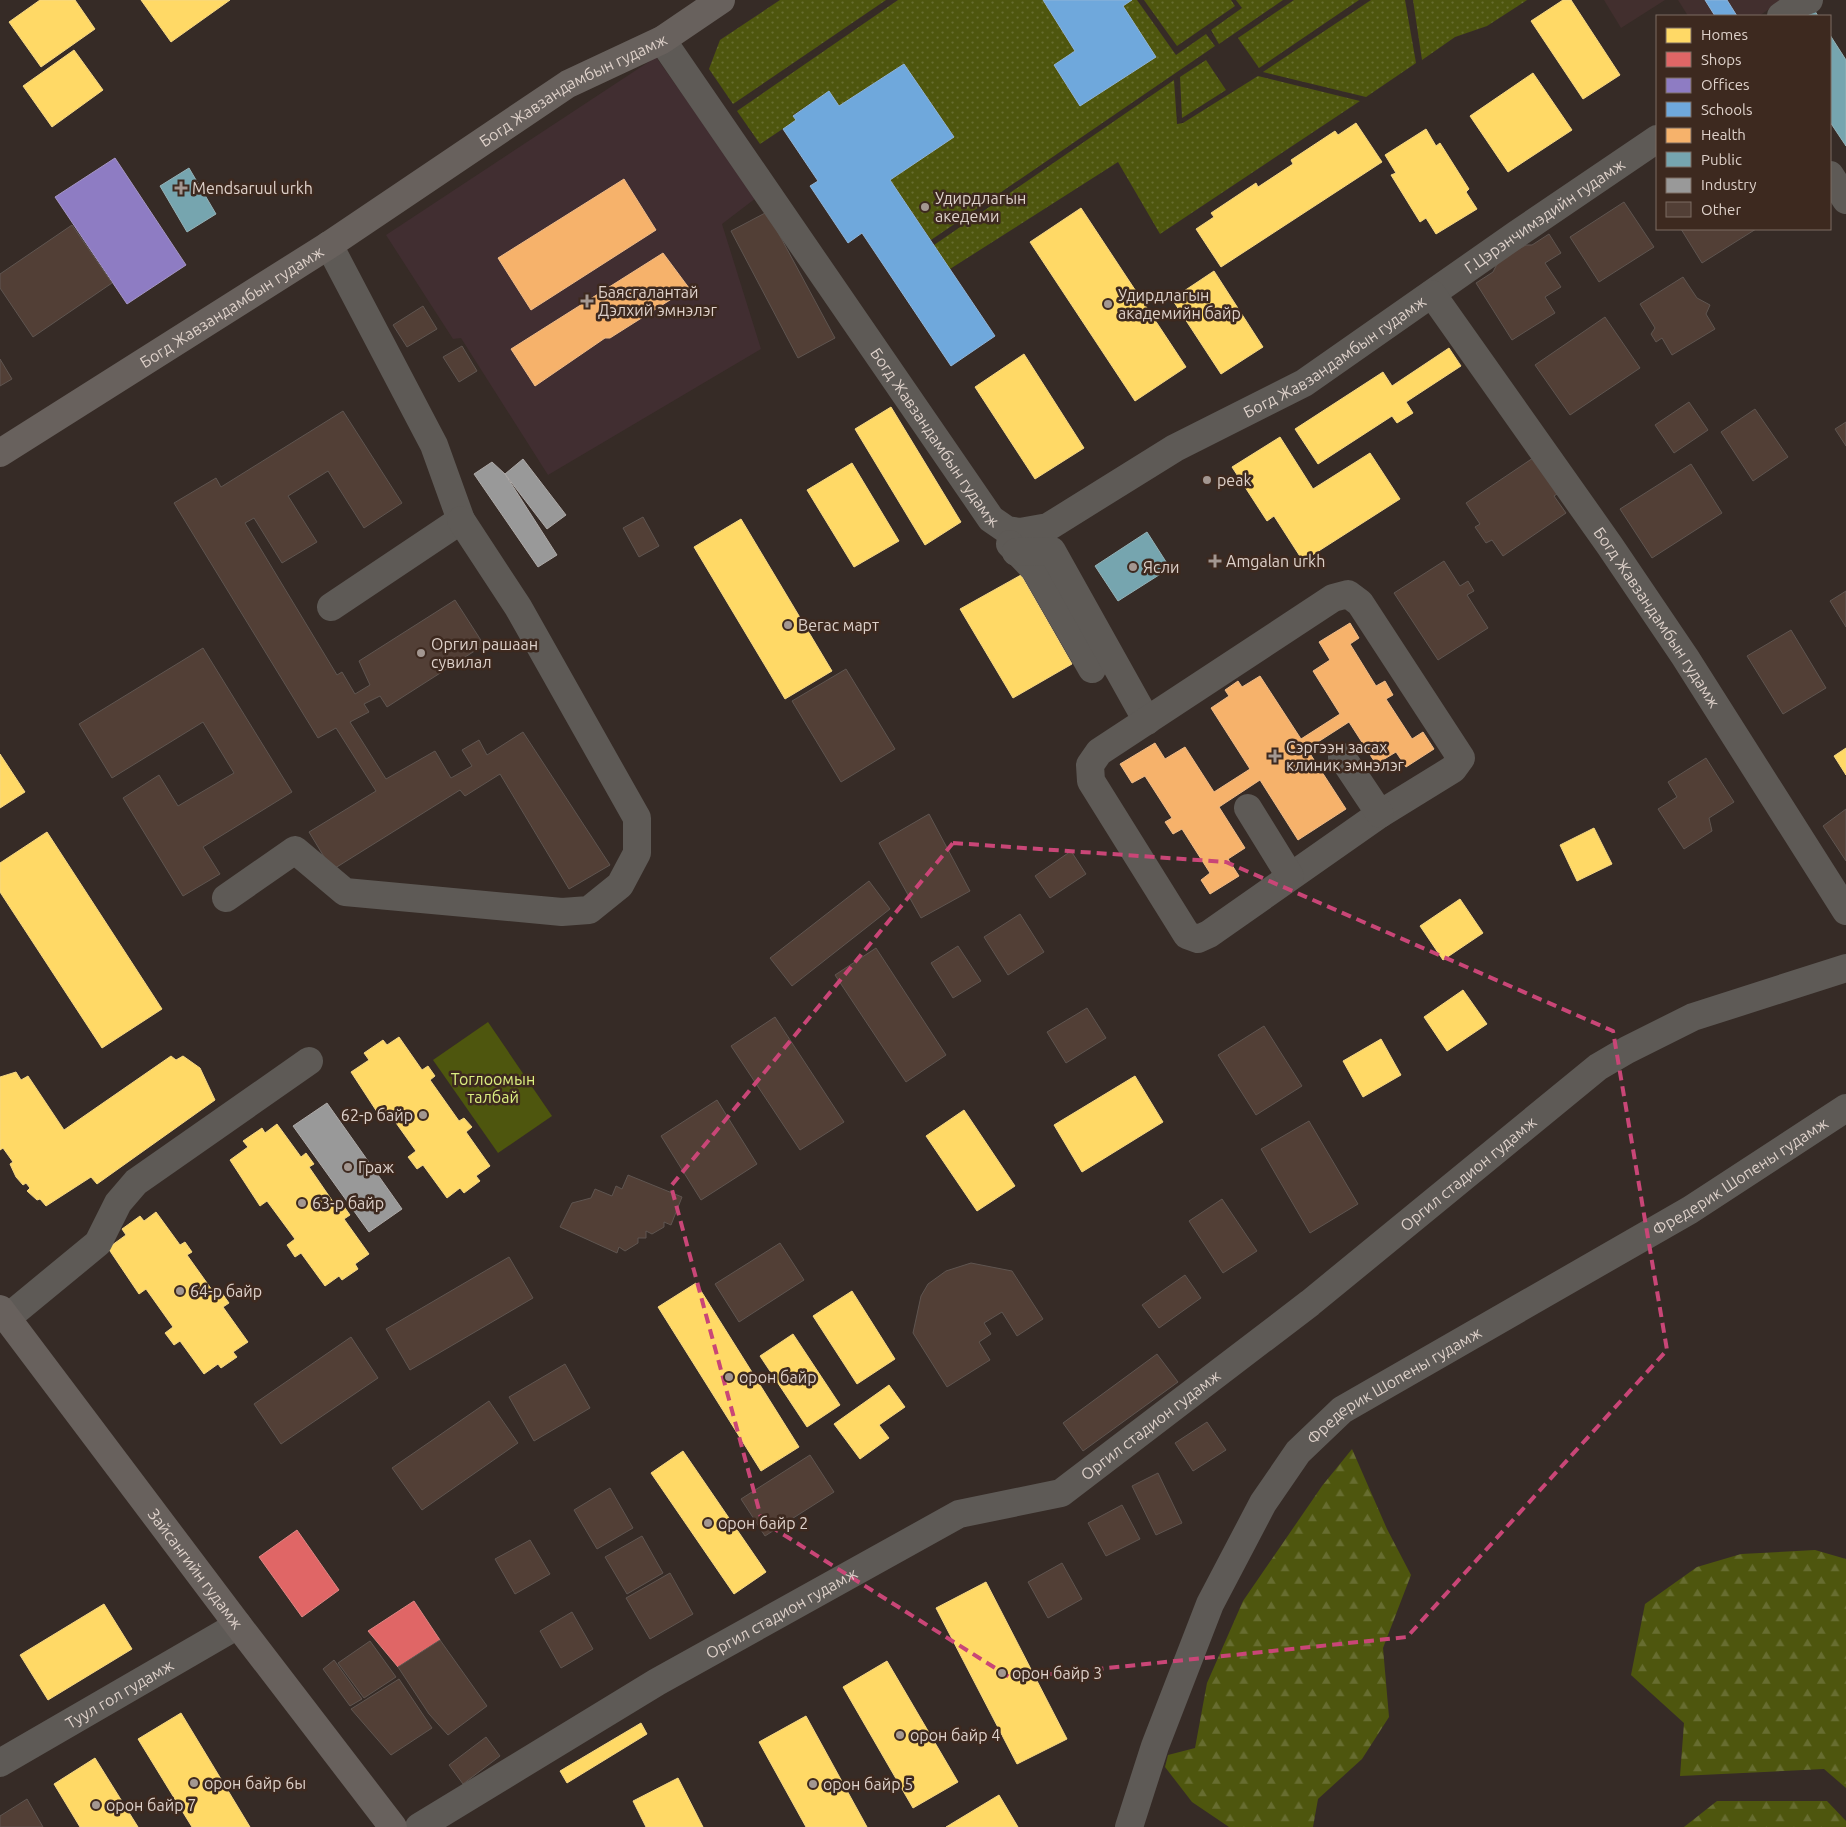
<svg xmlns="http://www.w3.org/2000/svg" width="1846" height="1827" viewBox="0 0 1846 1827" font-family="Ubuntu,sans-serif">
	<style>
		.education { fill: #422f2e }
		.medical { fill: #412e31 }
		.grass { fill: url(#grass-dots) }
		.forest { fill: url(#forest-firs) }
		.park { fill: #4e560e }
		.homes { fill: #ffd966; stroke: #f5d784 }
		.shops { fill: #e06666; stroke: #df8684 }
		.offices { fill: #8e7cc3; stroke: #a696c5 }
		.schools { fill: #6fa8dc; stroke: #90b4d7 }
		.health { fill: #f6b26b; stroke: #efbb88 }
		.public { fill: #76a5af; stroke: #95b2b7 }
		.industry { fill: #999; stroke: #aeaaa8 }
		.building { fill: #523f36; stroke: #5f5550 }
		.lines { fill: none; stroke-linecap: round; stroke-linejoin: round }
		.minor { stroke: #5e5a56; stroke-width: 28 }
		.major { stroke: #68615d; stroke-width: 28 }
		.marked { fill: none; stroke: #c94677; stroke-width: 4; stroke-dasharray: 10 6; stroke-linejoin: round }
		.poi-dot { fill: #a39791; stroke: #3d291f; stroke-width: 2 }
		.labels { text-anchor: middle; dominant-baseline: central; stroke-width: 5; stroke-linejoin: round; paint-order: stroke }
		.street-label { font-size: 16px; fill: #ded1ca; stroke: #3d291f }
		.poi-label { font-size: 16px; fill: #ded1ca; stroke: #3d291f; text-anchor: start }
		.park-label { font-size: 16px; fill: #dcef81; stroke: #3d291f }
	</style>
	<defs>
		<pattern id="grass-dots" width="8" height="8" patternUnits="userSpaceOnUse" patternTransform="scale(1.25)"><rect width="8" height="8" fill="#4e560e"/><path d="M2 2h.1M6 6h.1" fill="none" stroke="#676d30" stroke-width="1.8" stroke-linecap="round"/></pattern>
		<pattern id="forest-firs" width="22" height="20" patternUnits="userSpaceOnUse" patternTransform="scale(1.25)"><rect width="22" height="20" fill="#4e560e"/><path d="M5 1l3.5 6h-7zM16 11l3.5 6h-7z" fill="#676d30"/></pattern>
	</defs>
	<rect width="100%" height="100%" fill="#362b26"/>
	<g class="education">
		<path d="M1604,0h61l-44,28z"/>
		<path d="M1678,0h102l1,1 -22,15h-71z"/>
	</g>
	<path class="medical" d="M656,57l100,141 -34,26 39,125 -213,126 -87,-137 -8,1 -67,-104z"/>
	<g class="grass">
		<path d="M780,0h106l-153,104 -24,-35 11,-29z"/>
		<path d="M898,0h145l32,51 -21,14 26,41 75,-49 -32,-51 9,-6h5l39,55 30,-21 9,12 -284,194 -41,-60 64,-43 -50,-73 -65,42 -10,-15 -36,24 3,5 -36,24 -23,-33z"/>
		<path d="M1144,0h87l4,6 -58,40z"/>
		<path d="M1236,0h47l-64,44 -8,-14 31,-22z"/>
		<path d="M1294,0h65l-100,68 -21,-30z"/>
		<path d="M1371,0h34l11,63 -50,34 -103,-25z"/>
		<path d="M1413,0h114l-40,26 -32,11 -33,23z"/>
		<path d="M1206,60l20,30 -44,28 -2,-41z"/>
		<path d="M1258,76l102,25 -200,133 -42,-72 -168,107 -16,-24 240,-165 3,44 6,-1z"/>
	</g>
	<g class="forest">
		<path d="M1352,1449l35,80 24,46 -28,73 6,69 -27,42 -44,40 -5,28h-84l-37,-25 -27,-35 3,-12 27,-7 12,-65 36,-82 79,-115z"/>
		<path d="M1815,1550l31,9v229l-22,-19 -144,7 4,-53 -53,-48 14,-71 52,-37 44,-13z"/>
		<path d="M1717,1801h110l19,20v6h-162z"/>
	</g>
	<path class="park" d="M488,1022l64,94 -54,37 -65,-93z"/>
	<g class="homes">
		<path d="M40,0h35l20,29 -54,38 -32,-45z"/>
		<path d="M141,0h89l-59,42z"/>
		<path d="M1563,0h8l49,75 -37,24 -52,-78z"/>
		<path d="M74,50l29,40 -51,37 -29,-41z"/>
		<path d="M1533,73l39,57 -64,42 -38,-56z"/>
		<path d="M1356,123l26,39 -161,105 -25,-38 18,-12 -3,-4 45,-30 2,4 35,-23 -2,-4 44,-29 3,4z"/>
		<path d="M1426,129l10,17 4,-3 29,46 -3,3 11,17 -41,25 -10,-16 -6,4 -29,-47 5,-2 -11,-18z"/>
		<path d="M1081,208l105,159 -51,34 -105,-159z"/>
		<path d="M1214,271l49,76 -42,27 -49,-75z"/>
		<path d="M1449,348l12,18 -55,36 7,11 -16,10 -5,-7 -74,48 -23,-35 88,-57 9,14z"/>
		<path d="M1024,354l60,94 -49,31 -60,-92z"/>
		<path d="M891,407l70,115 -36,23 -70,-116z"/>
		<path d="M1280,437l33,52 57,-36 30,46 -97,62 -29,-45 -7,5 -35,-54z"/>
		<path d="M852,463l47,78 -45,26 -47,-77z"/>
		<path d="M741,519l91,152 -47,28 -91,-152z"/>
		<path d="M1021,575l51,89 -59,34 -53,-89z"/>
		<path d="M1846,748v27l-12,-19z"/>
		<path d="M0,754l25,38 -25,16z"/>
		<path d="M1594,828l18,36 -35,17 -17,-36z"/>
		<path d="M47,832l115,177 -60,39 -102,-156v-29z"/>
		<path d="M1460,899l23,34 -40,27 -23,-34z"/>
		<path d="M1463,990l24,34 -40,27 -23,-34z"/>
		<path d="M399,1037l23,33 6,-4 7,10 -5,4 29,41 5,-3 8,9 -6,5 24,34 -14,10 4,5 -16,12 -4,-5 -13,10 -24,-33 -6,4 -9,-12 8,-6 -27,-38 -8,5 -30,-46 18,-12 -5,-7 19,-13 4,5z"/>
		<path d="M1381,1039l20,36 -38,22 -20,-36z"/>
		<path d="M171,1056l5,4 7,-4 17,12 15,32 -118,84 -6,-7 -45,29 -6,-7 -3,1 -10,-9 3,-3 -4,-5 -3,2 -7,-8 -6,-13 3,-2 -10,-14 -3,2v-73l16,-5 5,8 7,-4 36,54z"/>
		<path d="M1135,1076l28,46 -81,50 -28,-47z"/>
		<path d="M964,1110l51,76 -38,25 -51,-75z"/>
		<path d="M277,1124l24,33 5,-4 8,11 -5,3 29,42 5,-4 7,10 -6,4 25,35 -14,10 3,5 -16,11 -3,-4 -14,10 -24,-33 -6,4 -8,-12 8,-6 -28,-38 -7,5 -30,-46 18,-13 -5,-6 19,-13 3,5z"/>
		<path d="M156,1212l24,33 5,-3 7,10 -5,3 30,42 5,-4 7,10 -6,4 25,35 -15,10 4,5 -16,11 -3,-4 -14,10 -24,-33 -6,4 -9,-12 8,-6 -27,-38 -7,5 -31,-46 18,-13 -4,-6 18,-13 4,5z"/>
		<path d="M696,1283l103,164 -38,24 -103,-164z"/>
		<path d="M852,1291l43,68 -38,25 -44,-68z"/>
		<path d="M793,1334l47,71 -33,22 -47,-71z"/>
		<path d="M889,1385l16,22 -26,18 10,13 -29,21 -26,-35z"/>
		<path d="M683,1451l83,121 -32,22 -83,-121z"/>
		<path d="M986,1582l81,157 -50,25 -81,-156z"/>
		<path d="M104,1604l28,45 -84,51 -28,-45z"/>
		<path d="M887,1661l71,121 -45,26 -70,-121z"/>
		<path d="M181,1713l69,114h-58l-54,-88z"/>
		<path d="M806,1716l61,111h-61l-47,-85z"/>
		<path d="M641,1723l6,11 -80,49 -7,-12z"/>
		<path d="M95,1758l43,69h-58l-26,-43z"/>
		<path d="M678,1778l25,49h-57l-13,-26z"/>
		<path d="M999,1795l19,32h-72z"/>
	</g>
	<g class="shops">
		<path d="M297,1530l42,60 -37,27 -43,-60z"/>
		<path d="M414,1601l26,39 -42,27 -30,-36z"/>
	</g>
	<path class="offices" d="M115,158l71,107 -59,39 -72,-107z"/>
	<g class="schools">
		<path d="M1043,0h89l-9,6 33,51 -76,49 -26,-41 21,-14z"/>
		<path d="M1705,0h22l10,16h-22z"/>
		<path d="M904,64l50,73 -64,43 105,156 -44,30 -89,-133 -14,10 -38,-57 8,-5 -35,-52 13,-9 -3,-4 36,-25 10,15z"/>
	</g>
	<g class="health">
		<path d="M624,179l32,51 -125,80 -33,-52z"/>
		<path d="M663,253l26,35 -79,50h-5l-70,48 -24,-37z"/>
		<path d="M1350,623l9,15 -9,6 26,42 9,-5 8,14 -7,4 26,40 11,-7 11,17 -28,18 -10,-15 -20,12 -27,-42 -42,27 39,60 -48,31 -38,-60 -41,27 26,41 -17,11 11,17 -29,18 -9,-14 9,-7 -28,-44 -9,5 -8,-12 7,-4 -27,-42 -13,7 -12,-19 35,-21 10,16 20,-12 29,45 36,-23 -39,-61 18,-12 -4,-6 13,-9 4,6 18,-11 41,63 39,-25 -27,-43 17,-11 -11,-18z"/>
	</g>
	<g class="public">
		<path d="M1813,8l5,8h-18z"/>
		<path d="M1830,35l16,25v86l-16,-24z"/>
		<path d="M189,168l27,46 -29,18 -27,-46z"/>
		<path d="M1147,532l23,36 -52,33 -23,-35z"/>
	</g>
	<g class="industry">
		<path d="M523,459l43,56 -19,14 -42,-55z"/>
		<path d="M492,462l13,12 52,81 -19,12 -64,-93z"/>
		<path d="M327,1103l75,106 -33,23 -76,-106z"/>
	</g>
	<g class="building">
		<path d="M1624,202l30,45 -55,35 -29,-45z"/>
		<path d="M767,212l68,126 -37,20 -67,-127z"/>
		<path d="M72,225l40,58 -79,54 -33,-49v-14z"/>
		<path d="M1681,229h75l-54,34z"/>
		<path d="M1549,234l12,19 -16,10 16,24 -16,10 10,16 -43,27 -36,-57 17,-11 6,-12 27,-15h6z"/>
		<path d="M1683,277l14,21 13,7 -4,9 9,15 -43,26 -10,-17 -6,4 -5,-8 4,-6 -15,-24z"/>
		<path d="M423,306l14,23 -30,18 -14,-22z"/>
		<path d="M1605,317l35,51 -70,47 -35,-50z"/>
		<path d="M462,346l15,25 -18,11 -16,-25z"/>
		<path d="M0,359l12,20 -12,7z"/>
		<path d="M1689,402l19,28 -34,23 -19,-28z"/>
		<path d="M1755,409l33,48 -35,24 -32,-49z"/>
		<path d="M343,411l59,92 -38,25 -36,-57 -40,25 29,46 -35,21 -28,-45 -9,5 92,152 5,-3 13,22 15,-9 -11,-24 96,-61 29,45 -97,62 -7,-11 -16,8 5,8 -19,10 36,57 49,-28 16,27 21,-12 -10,-16 17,-10 8,15 36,-23 87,133 -41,24 -69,-115 -35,22 -5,-6 -128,80 -23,-38 67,-41 -40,-63 -18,10 -144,-235 42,-25 5,9z"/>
		<path d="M1846,422v24l-11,-17z"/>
		<path d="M1536,456l24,36 -6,4 12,17 -63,43 -11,-16 -6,3 -11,-16 5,-3 -14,-21z"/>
		<path d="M1691,464l31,49 -70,45 -32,-49z"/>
		<path d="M643,517l16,29 -20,11 -16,-29z"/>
		<path d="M1444,561l16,25 8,-5 6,10 -7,4 21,33 -50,32 -44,-67z"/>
		<path d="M1846,591v36l-16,-26z"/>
		<path d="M1791,630l35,58 -43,26 -36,-58z"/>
		<path d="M203,648l89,144 -89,55 17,27 -37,22 -60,-98 36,-23 19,31 56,-33 -31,-51 -91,56 -33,-54z"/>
		<path d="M846,669l49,80 -54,33 -49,-81z"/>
		<path d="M1706,758l28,44 -25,16 3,13 -28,18 -26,-40 19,-12 -9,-15z"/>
		<path d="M1846,809v52l-23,-35z"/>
		<path d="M929,814l41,77 -49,27 -42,-75z"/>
		<path d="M1071,851l15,23 -36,24 -15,-22z"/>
		<path d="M869,881l21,28 -98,77 -22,-28z"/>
		<path d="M1020,914l24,38 -36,23 -24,-38z"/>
		<path d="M958,946l23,35 -28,17 -22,-35z"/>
		<path d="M876,948l70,107 -40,27 -71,-107z"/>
		<path d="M1087,1008l19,30 -40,25 -19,-31z"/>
		<path d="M775,1017l69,105 -44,28 -69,-104z"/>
		<path d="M1264,1026l38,60 -46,29 -38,-60z"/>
		<path d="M717,1100l40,64 -56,36 -40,-64z"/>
		<path d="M1309,1121l49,83 -48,29 -49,-84z"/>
		<path d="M628,1175l54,22 -11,28 -7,-3v5l-12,7 -6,-3v7h-8v5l-13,8 -6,-4 -2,6 -57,-26 12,-24 19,-5 4,-9 17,7 4,-10 6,3z"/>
		<path d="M1222,1199l35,52 -34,22 -34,-52z"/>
		<path d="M780,1243l24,37 -65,42 -24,-38z"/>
		<path d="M509,1257l24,41 -123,72 -24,-41z"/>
		<path d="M971,1263l41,8 31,48 -26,17 -15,-24 -18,11 7,11 -12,8 11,18 -43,27 -34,-54 8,-37 7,-12 18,-13z"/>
		<path d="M1185,1275l16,23 -42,30 -17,-23z"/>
		<path d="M351,1337l27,41 -97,66 -27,-40z"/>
		<path d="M1157,1354l21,28 -95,69 -20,-28z"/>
		<path d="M565,1364l25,44 -56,33 -25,-44z"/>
		<path d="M489,1401l29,42 -96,67 -30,-42z"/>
		<path d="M1207,1422l19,28 -33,21 -18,-28z"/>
		<path d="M810,1455l24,37 -69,44 -24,-37z"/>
		<path d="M1158,1473l24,50 -26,12 -24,-49z"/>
		<path d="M610,1488l23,40 -36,21 -23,-39z"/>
		<path d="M1122,1505l18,34 -34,17 -18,-33z"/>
		<path d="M642,1536l21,37 -36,21 -22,-37z"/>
		<path d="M530,1540l20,34 -35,20 -20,-35z"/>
		<path d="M1062,1563l20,36 -34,19 -20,-36z"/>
		<path d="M670,1573l23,41 -43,25 -24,-41z"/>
		<path d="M572,1612l21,37 -32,19 -21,-37z"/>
		<path d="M440,1640l47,66 -39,29 -19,-21 -31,-47z"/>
		<path d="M370,1641l26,36 -32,21 -26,-35z"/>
		<path d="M334,1660l28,39 -12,7 -27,-37z"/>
		<path d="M399,1679l33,49 -41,27 -40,-46z"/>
		<path d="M486,1737l14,19 -37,28 -14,-19z"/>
		<path d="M27,1799l16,28h-43v-11z"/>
	</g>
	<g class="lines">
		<g class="minor">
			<path d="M1781,16l19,-13 9,-3"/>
			<path id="s1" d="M662,40l329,479 16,11 13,2 28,-5 127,-79 129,-65 213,-149 140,-95"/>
			<path d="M1830,175l16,25"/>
			<path d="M329,245l105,200 27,75 -130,87"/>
			<path id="s2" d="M1432,294l178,252 75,111 161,254"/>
			<path d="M1010,544l25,26 57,99"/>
			<path d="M1016,552l36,-1 95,170"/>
			<path d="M1348,594l12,9 101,155 -8,11 -73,45 -171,120 -11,5 -11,-4 -96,-154 -1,-16 9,-13 234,-154z"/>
			<path d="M1342,757l38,57"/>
			<path d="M1248,808l42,68"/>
			<path d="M226,898l69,-48 50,42 217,20 27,-2 31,-25 17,-32v-35l-119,-211 -57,-87"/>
			<path d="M7,1318l91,-75 20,-40 18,-21 173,-121"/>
			<path id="s3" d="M0,1763l238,-138"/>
			<path id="s4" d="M419,1827l238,-145 302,-168 102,-21 249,-190 288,-236 29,-17 66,-33 153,-49"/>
			<path id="s5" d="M1129,1827l26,-81 55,-142 53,-101 35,-51 44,-42 348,-200 156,-102"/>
		</g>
		<g class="major">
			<path id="s6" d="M0,453l329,-208 239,-161 94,-44 59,-40"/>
			<path id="s7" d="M0,1309l238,316 155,202"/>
		</g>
	</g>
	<path class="marked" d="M953,843l273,19 387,169 54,319 -260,287 -396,41 -249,-157 -91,-335z"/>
	<g class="poi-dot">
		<path d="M178.5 180.5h5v5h5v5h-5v5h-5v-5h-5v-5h5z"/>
		<circle cx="925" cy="207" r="5"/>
		<path d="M584.5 293.5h5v5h5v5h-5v5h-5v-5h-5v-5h5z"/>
		<circle cx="1108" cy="304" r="5"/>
		<circle cx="1207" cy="480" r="5"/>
		<path d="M1212.5 553.5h5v5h5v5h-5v5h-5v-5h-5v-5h5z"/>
		<circle cx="1133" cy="567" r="5"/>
		<circle cx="788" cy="625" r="5"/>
		<circle cx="421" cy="653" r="5"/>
		<path d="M1272.5 748.5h5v5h5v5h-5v5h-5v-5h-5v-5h5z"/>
		<circle cx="423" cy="1115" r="5"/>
		<circle cx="348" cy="1167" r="5"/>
		<circle cx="302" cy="1203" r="5"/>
		<circle cx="180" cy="1291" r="5"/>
		<circle cx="729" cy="1377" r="5"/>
		<circle cx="708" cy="1523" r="5"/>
		<circle cx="1002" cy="1673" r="5"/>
		<circle cx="900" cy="1735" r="5"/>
		<circle cx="194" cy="1783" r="5"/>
		<circle cx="813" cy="1784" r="5"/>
		<circle cx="96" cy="1805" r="5"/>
	</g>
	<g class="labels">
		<g class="street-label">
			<text stroke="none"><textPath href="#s6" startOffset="679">Богд Жавзандамбын гудамж</textPath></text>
			<text stroke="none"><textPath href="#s1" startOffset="1229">Г.Цэрэнчимэдийн гудамж</textPath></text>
			<text stroke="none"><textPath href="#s6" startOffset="274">Богд Жавзандамбын гудамж</textPath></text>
			<text stroke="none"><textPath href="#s1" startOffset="976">Богд Жавзандамбын гудамж</textPath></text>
			<text stroke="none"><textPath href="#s1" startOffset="482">Богд Жавзандамбын гудамж</textPath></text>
			<text stroke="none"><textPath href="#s2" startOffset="394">Богд Жавзандамбын гудамж</textPath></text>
			<text stroke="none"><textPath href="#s4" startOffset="1246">Оргил стадион гудамж</textPath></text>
			<text stroke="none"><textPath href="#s5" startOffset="936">Фредерик Шопены гудамж</textPath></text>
			<text stroke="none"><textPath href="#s5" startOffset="531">Фредерик Шопены гудамж</textPath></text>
			<text stroke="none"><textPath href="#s4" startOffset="841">Оргил стадион гудамж</textPath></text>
			<text stroke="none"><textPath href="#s7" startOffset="325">Зайсангийн гудамж</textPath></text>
			<text stroke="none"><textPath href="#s4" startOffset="421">Оргил стадион гудамж</textPath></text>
			<text stroke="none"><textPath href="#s3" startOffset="138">Туул гол гудамж</textPath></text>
		</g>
		<g class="poi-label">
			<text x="192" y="188">Mendsaruul urkh</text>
			<text x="935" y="198">Удирдлагын<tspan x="935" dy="18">акедеми</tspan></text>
			<text x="598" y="292">Баясгалантай<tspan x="598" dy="18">Дэлхий эмнэлэг</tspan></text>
			<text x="1118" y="295">Удирдлагын<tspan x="1118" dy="18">академийн байр</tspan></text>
			<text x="1217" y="480">peak</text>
			<text x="1226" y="561">Amgalan urkh</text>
			<text x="1143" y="567">Ясли</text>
			<text x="798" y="625">Вегас март</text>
			<text x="431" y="644">Оргил рашаан<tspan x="431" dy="18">сувилал</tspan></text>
			<text x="1286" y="747">Сэргээн засах<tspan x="1286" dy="18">клиник эмнэлэг</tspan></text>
			<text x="413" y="1115" text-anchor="end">62-р байр</text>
			<text x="358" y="1167">Граж</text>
			<text x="312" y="1203">63-р байр</text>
			<text x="190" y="1291">64-р байр</text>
			<text x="739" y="1377">орон байр</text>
			<text x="718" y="1523">орон байр 2</text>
			<text x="1012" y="1673">орон байр 3</text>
			<text x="910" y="1735">орон байр 4</text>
			<text x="204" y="1783">орон байр 6ы</text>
			<text x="823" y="1784">орон байр 5</text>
			<text x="106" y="1805">орон байр 7</text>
		</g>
		<g class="park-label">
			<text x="493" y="1079">Тоглоомын<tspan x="493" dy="18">талбай</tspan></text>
		</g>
	</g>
	<rect x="1656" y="15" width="175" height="215" fill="#3d291f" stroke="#7d6c63"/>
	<rect x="1666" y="28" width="25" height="15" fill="#ffd966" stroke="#7d6c63"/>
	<text x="1701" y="40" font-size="15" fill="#ded1ca">Homes</text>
	<rect x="1666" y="52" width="25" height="15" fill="#e06666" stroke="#7d6c63"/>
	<text x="1701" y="65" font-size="15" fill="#ded1ca">Shops</text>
	<rect x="1666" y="78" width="25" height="15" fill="#8e7cc3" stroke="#7d6c63"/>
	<text x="1701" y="90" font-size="15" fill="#ded1ca">Offices</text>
	<rect x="1666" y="102" width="25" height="15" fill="#6fa8dc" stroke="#7d6c63"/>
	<text x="1701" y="115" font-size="15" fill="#ded1ca">Schools</text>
	<rect x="1666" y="128" width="25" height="15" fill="#f6b26b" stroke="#7d6c63"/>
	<text x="1701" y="140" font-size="15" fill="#ded1ca">Health</text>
	<rect x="1666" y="152" width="25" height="15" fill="#76a5af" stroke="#7d6c63"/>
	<text x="1701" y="165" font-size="15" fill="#ded1ca">Public</text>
	<rect x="1666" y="178" width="25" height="15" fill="#999999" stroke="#7d6c63"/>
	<text x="1701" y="190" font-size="15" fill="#ded1ca">Industry</text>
	<rect x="1666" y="202" width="25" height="15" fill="#523f36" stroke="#7d6c63"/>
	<text x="1701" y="215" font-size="15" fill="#ded1ca">Other</text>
</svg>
